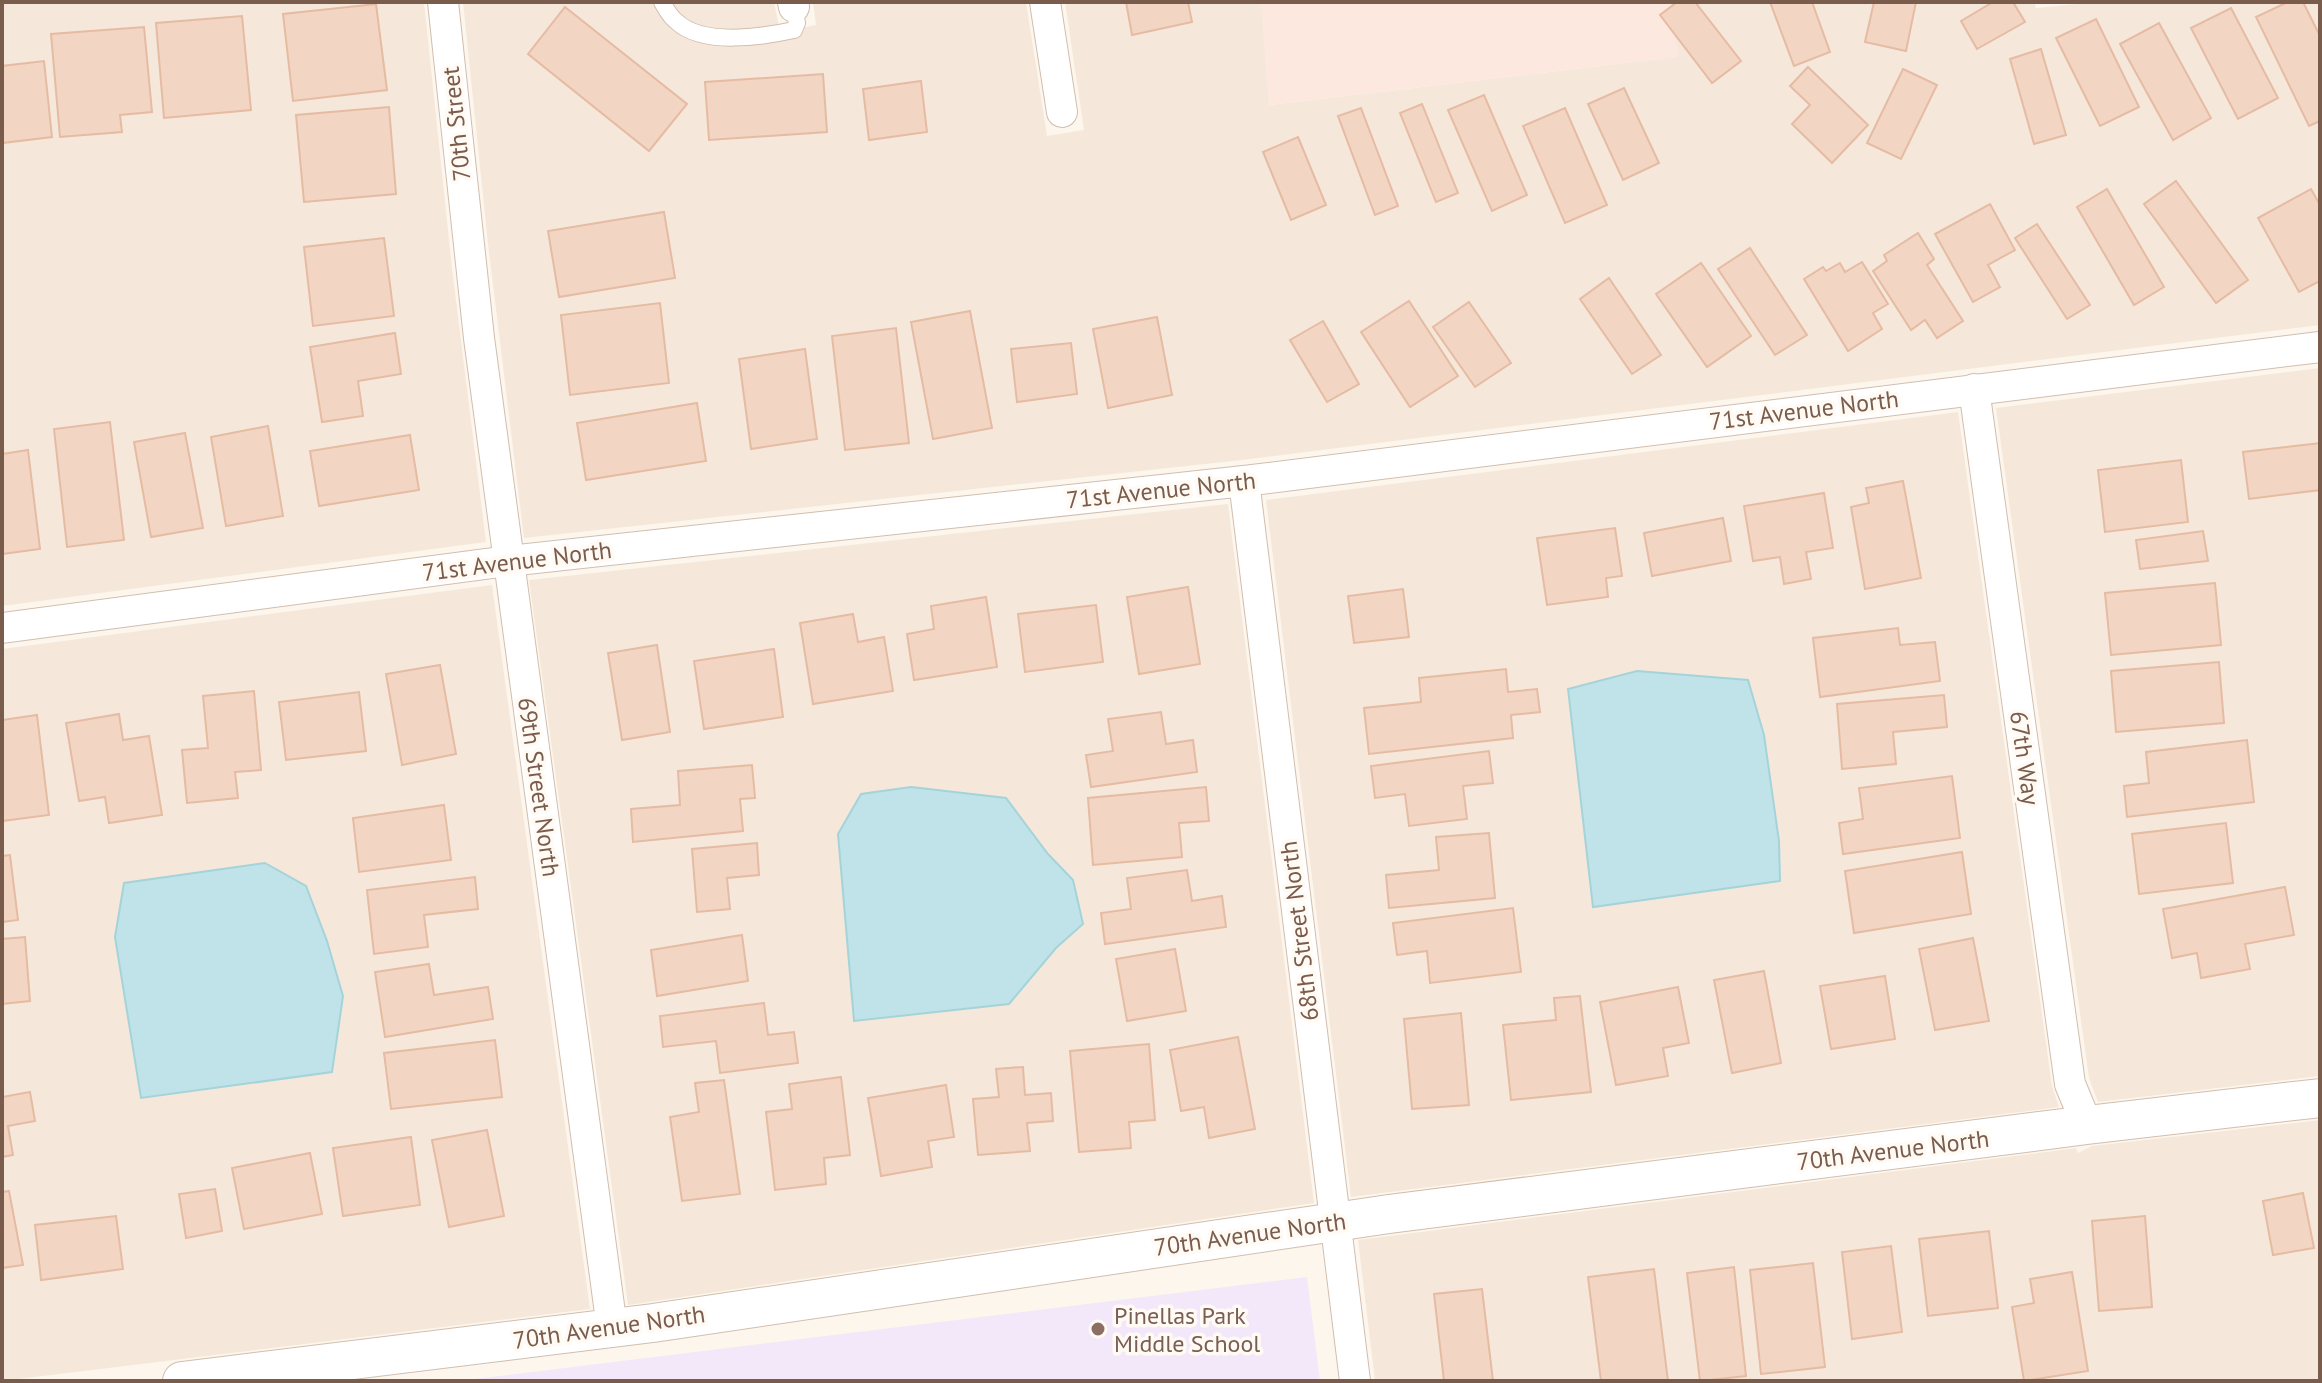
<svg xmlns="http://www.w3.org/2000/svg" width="2322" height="1383" viewBox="0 0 2322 1383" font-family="'PT Sans',sans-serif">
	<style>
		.residential { fill: #f5e8da; fill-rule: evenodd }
		.commercial { fill: #fde8e0 }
		.education { fill: #f3e8fa }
		.water { fill: #bfe3e8; stroke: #a5d3da; stroke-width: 2 }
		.building { fill: #f3d5c3; stroke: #e6bba3; stroke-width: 2 }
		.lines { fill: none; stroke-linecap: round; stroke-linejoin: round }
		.service-casing { stroke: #d1beb0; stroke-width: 18 }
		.minor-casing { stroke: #d1beb0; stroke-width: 32 }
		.tertiary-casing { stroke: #d1beb0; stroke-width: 40 }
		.service { stroke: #fff; stroke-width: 16 }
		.minor { stroke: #fff; stroke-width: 30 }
		.tertiary { stroke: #fff; stroke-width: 38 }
		.education-dot { fill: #8d6e63; stroke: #fffaf3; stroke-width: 3 }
		.labels { text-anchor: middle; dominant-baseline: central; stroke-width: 7; stroke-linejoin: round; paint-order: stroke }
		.street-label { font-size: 24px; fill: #7a5c4d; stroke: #fffaf3 }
		.education-label { font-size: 24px; fill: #785e54; stroke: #fffaf3; text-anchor: start }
	</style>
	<rect width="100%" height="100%" fill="#fdf6ec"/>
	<g class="residential">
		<path d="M2,2h422l28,266 34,274 -484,64z"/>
		<path d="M463,2h311l6,30 36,-7 -3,-23h213l21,134 37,-6 -19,-128h196l9,103 407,-48 -6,-55h363l2,6 61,-6h223v323l-1078,135 -718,78 -36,-294z"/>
		<path d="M2320,368v708l-222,26 -9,-24 -93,-670z"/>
		<path d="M1958,412l94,674 7,21 -708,90 -85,-697z"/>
		<path d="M1228,504l86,699 -686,102 -99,-725zM1048,854l25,26 10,44 -27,24z"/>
		<path d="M492,585l98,724 -588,72v-732z"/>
		<path d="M2320,1120v261h-945l-17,-141 718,-92 2,5 14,-7z"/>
	</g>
	<path class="commercial" d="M1261,2h410l7,55 -409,48z"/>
	<path class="education" d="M1307,1277l13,104h-862z"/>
	<g class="water">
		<path d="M1637,671l111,9 16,55 15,106 1,40 -187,26 -25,-218z"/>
		<path d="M911,787l95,11 42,56 25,26 10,44 -27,24 -47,56 -155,17 -16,-187 23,-40z"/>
		<path d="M265,863l41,23 21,55 16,55 -11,76 -191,26 -26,-161 9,-54z"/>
	</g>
	<g class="building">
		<path d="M1126,2h62l4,20 -60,13z"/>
		<path d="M1677,2h18l46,59 -29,22 -52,-68z"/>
		<path d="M1770,2h42l18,50 -36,14z"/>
		<path d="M1874,2h42l-10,49 -41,-9z"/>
		<path d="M1993,2h20l12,20 -48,27 -16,-28z"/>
		<path d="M2288,2h15l17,34v85l-11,5 -53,-109z"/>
		<path d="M376,4l11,86 -94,11 -10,-87z"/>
		<path d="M565,7l122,97 -38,47 -121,-97z"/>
		<path d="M2231,8l47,90 -40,21 -47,-91z"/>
		<path d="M242,16l9,94 -87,8 -8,-95z"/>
		<path d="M2096,19l43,88 -39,19 -44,-88z"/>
		<path d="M2159,23l52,95 -38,22 -53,-96z"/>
		<path d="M144,27l8,85 -32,3 2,17 -62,5 -9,-103z"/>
		<path d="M2041,49l25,86 -32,9 -24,-85z"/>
		<path d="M44,61l8,76 -50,6v-77z"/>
		<path d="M1808,67l60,58 -36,38 -40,-39 18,-19 -20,-19z"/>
		<path d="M1903,69l34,16 -36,74 -34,-16z"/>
		<path d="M823,74l4,58 -118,8 -4,-58z"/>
		<path d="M921,81l6,51 -58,8 -6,-51z"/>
		<path d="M1624,88l35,75 -36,17 -35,-76z"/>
		<path d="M1484,95l43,100 -35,16 -44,-101z"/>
		<path d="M1422,104l36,89 -22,9 -36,-89z"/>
		<path d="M389,107l7,87 -92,8 -8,-87z"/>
		<path d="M1361,108l37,98 -23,9 -37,-99z"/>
		<path d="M1565,108l42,97 -42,18 -42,-97z"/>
		<path d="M1298,137l28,68 -35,15 -28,-68z"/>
		<path d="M2176,181l72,99 -32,23 -72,-99z"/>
		<path d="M2107,189l57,98 -30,18 -57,-98z"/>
		<path d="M2311,189l9,16v76l-21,11 -41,-74z"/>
		<path d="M1990,204l25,46 -27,15 12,22 -27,15 -38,-68z"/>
		<path d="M664,212l11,66 -116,19 -11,-66z"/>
		<path d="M2037,224l53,81 -23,14 -52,-81z"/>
		<path d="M1918,233l16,26 -7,6 36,56 -26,17 -12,-18 -14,10 -38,-59 14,-10 -3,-6z"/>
		<path d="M384,238l10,78 -81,10 -9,-79z"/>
		<path d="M1750,248l57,87 -32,20 -57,-86z"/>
		<path d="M1862,262l26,42 -15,9 9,16 -34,22 -44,-72 19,-12 3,4 14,-8 5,9z"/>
		<path d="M1701,263l50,73 -44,31 -51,-73z"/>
		<path d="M1609,278l52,77 -29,19 -52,-75z"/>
		<path d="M1409,301l49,75 -48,31 -49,-75z"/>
		<path d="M1469,302l42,61 -36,24 -42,-60z"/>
		<path d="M660,303l9,80 -99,12 -9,-80z"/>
		<path d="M970,311l22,117 -59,11 -22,-117z"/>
		<path d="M1157,317l15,78 -64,13 -15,-79z"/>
		<path d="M1323,321l36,63 -32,18 -37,-62z"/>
		<path d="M896,328l13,115 -64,7 -13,-114z"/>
		<path d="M395,333l6,41 -43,7 5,35 -41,6 -12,-75z"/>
		<path d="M1071,343l6,51 -60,8 -6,-53z"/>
		<path d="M805,349l12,90 -66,10 -12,-90z"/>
		<path d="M697,403l9,58 -120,19 -9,-57z"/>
		<path d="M110,422l14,118 -57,7 -13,-118z"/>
		<path d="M268,426l15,90 -57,10 -15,-89z"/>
		<path d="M185,433l18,95 -52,9 -17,-95z"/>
		<path d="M410,435l9,55 -100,16 -9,-55z"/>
		<path d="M2320,443v47l-71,9 -6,-47z"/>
		<path d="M28,450l12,99 -38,5v-100z"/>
		<path d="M2181,460l7,62 -83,10 -7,-62z"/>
		<path d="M1903,481l18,97 -56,11 -14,-82 18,-4 -3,-15z"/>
		<path d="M1824,493l9,55 -27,4 5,27 -27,5 -4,-27 -27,4 -9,-55z"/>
		<path d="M1723,518l8,43 -79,15 -8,-43z"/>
		<path d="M1615,528l7,48 -16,2 2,19 -61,8 -10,-67z"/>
		<path d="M2203,531l5,30 -68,8 -4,-29z"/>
		<path d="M2215,583l6,62 -110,10 -6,-62z"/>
		<path d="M1188,587l12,77 -61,10 -12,-77z"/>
		<path d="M1403,589l6,48 -55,6 -6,-47z"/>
		<path d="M986,597l11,70 -83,13 -7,-46 27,-5 -3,-23z"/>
		<path d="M1096,605l7,57 -78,10 -7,-58z"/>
		<path d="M853,614l5,28 26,-5 9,54 -80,13 -13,-81z"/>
		<path d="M1898,628l2,17 35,-3 5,39 -120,16 -7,-59z"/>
		<path d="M657,645l13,87 -48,8 -14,-87z"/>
		<path d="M774,649l9,68 -79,12 -10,-68z"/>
		<path d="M2219,662l5,61 -108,9 -5,-61z"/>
		<path d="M440,665l16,89 -54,11 -16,-91z"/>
		<path d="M1506,669l2,23 29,-3 3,23 -29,3 2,23 -144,16 -5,-46 57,-6 -2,-24z"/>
		<path d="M254,691l7,79 -26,2 3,26 -51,5 -5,-53 26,-2 -5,-52z"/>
		<path d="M359,692l7,59 -80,9 -7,-58z"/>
		<path d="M1944,695l3,32 -54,5 3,32 -54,5 -5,-65z"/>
		<path d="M1161,712l5,32 27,-4 4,32 -106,15 -5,-32 27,-4 -5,-32z"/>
		<path d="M119,714l4,26 26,-4 13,79 -53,8 -4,-26 -26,4 -13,-78z"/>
		<path d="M37,715l12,100 -47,6v-101z"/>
		<path d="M2247,740l7,62 -127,15 -3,-31 25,-3 -3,-31z"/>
		<path d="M1489,751l4,32 -30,3 4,33 -58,7 -4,-32 -30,4 -4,-32z"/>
		<path d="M752,765l3,33 -15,1 3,32 -110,11 -2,-33 49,-4 -2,-34z"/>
		<path d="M1952,776l8,62 -117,16 -4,-31 24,-4 -4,-31z"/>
		<path d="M1206,787l3,34 -30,2 3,34 -89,8 -5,-67z"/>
		<path d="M444,805l7,55 -92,12 -6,-54z"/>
		<path d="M2226,823l7,60 -94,11 -7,-60z"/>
		<path d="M1489,833l6,65 -106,10 -3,-33 53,-5 -3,-33z"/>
		<path d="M757,843l2,32 -32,3 3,31 -33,3 -5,-63z"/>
		<path d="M1962,852l9,62 -117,19 -9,-62z"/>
		<path d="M10,855l8,65 -16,2v-66z"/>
		<path d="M1187,870l5,31 30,-5 4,31 -121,17 -4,-31 30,-4 -4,-31z"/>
		<path d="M475,877l3,32 -54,6 4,32 -54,7 -7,-64z"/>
		<path d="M2285,887l9,48 -49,9 5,25 -49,9 -4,-25 -25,5 -9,-49z"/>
		<path d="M1513,908l8,64 -91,11 -3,-32 -30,4 -4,-32z"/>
		<path d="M742,935l6,46 -91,15 -6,-46z"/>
		<path d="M25,937l5,64 -28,3v-65z"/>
		<path d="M1973,938l16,83 -54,9 -16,-81z"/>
		<path d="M1175,949l11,62 -59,10 -11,-62z"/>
		<path d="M429,964l5,31 54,-8 5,32 -108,18 -10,-65z"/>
		<path d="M1764,971l17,92 -49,10 -18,-93z"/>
		<path d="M1885,976l10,63 -64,10 -11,-63z"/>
		<path d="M1678,987l11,56 -26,5 5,28 -52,9 -16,-83z"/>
		<path d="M1580,996l11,96 -80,8 -8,-75 53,-5 -2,-22z"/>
		<path d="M764,1003l4,32 26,-3 4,31 -78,10 -4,-32 -53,6 -3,-31z"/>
		<path d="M1461,1013l8,92 -57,4 -8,-90z"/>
		<path d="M1238,1037l17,92 -46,9 -5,-31 -23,4 -11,-61z"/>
		<path d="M495,1040l7,57 -111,12 -7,-56z"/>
		<path d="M1149,1044l6,76 -26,2 2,26 -52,4 -9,-101z"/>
		<path d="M1023,1067l2,28 26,-2 2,28 -26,2 3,28 -52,4 -5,-56 26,-2 -3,-28z"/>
		<path d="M841,1077l9,78 -26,3 2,26 -51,6 -9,-78 26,-3 -3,-25z"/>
		<path d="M724,1080l16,114 -58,7 -12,-84 29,-5 -4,-29z"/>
		<path d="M946,1085l8,52 -26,4 4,26 -51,9 -13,-78z"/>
		<path d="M30,1092l5,29 -27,5 5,29 -11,2v-60z"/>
		<path d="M487,1130l17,86 -55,11 -17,-87z"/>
		<path d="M411,1137l9,68 -77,11 -10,-68z"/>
		<path d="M310,1153l12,61 -78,15 -12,-61z"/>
		<path d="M215,1189l7,42 -36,7 -7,-44z"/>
		<path d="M9,1191l14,74 -21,3v-76z"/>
		<path d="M2303,1193l11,55 -41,7 -10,-54z"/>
		<path d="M116,1216l7,53 -82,11 -6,-55z"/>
		<path d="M2145,1216l7,91 -53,4 -7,-90z"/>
		<path d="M1989,1231l9,77 -70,8 -9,-77z"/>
		<path d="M1891,1246l11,86 -50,7 -10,-87z"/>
		<path d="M1813,1263l12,104 -64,7 -11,-104z"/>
		<path d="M1734,1267l12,109 -46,5 -13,-108z"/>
		<path d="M1654,1269l14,112h-67l-13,-104z"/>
		<path d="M2072,1272l16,99 -64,10 -12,-74 22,-4 -4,-24z"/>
		<path d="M1482,1289l11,92h-49l-10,-87z"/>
	</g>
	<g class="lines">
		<g class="service-casing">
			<path id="service" d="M662,2c4,7 8,15 15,20 26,24 85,15 117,8l3,-7 -3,-16"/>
		</g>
		<g class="minor-casing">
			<g id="minor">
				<path d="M443,2l36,336 133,990"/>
				<path d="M793,2l1,5"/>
				<path d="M1045,2l17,110"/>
				<path d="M1974,389l96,695 17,41"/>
				<path d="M1244,481l111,900"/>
				<path d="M2,628l506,-67 736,-80 1076,-134"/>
			</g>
		</g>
		<g class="tertiary-casing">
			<path id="tertiary" d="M182,1381l471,-58 736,-109 698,-89 233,-27"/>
		</g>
		<use href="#service" class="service"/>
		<use href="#minor" class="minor"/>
		<use href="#tertiary" class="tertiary"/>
	</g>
	<circle class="education-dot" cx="1098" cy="1329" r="8"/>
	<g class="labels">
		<g class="street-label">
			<text transform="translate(456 124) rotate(-96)">70th Street</text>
			<text transform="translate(1804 410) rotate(-7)">71st Avenue North</text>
			<text transform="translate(1161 490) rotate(-6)">71st Avenue North</text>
			<text transform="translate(517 561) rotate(-7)">71st Avenue North</text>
			<text transform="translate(2025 758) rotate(82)">67th Way</text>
			<text transform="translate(539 787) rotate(82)">69th Street North</text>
			<text transform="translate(1299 931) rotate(-97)">68th Street North</text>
			<text transform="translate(1893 1150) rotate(-7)">70th Avenue North</text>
			<text transform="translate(1250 1234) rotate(-8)">70th Avenue North</text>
			<text transform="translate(609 1327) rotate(-8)">70th Avenue North</text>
		</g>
		<g class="education-label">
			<text x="1114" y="1315">Pinellas Park<tspan x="1114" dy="28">Middle School</tspan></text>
		</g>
	</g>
	<rect width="2322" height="1383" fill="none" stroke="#7a5c4d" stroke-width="8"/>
</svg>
